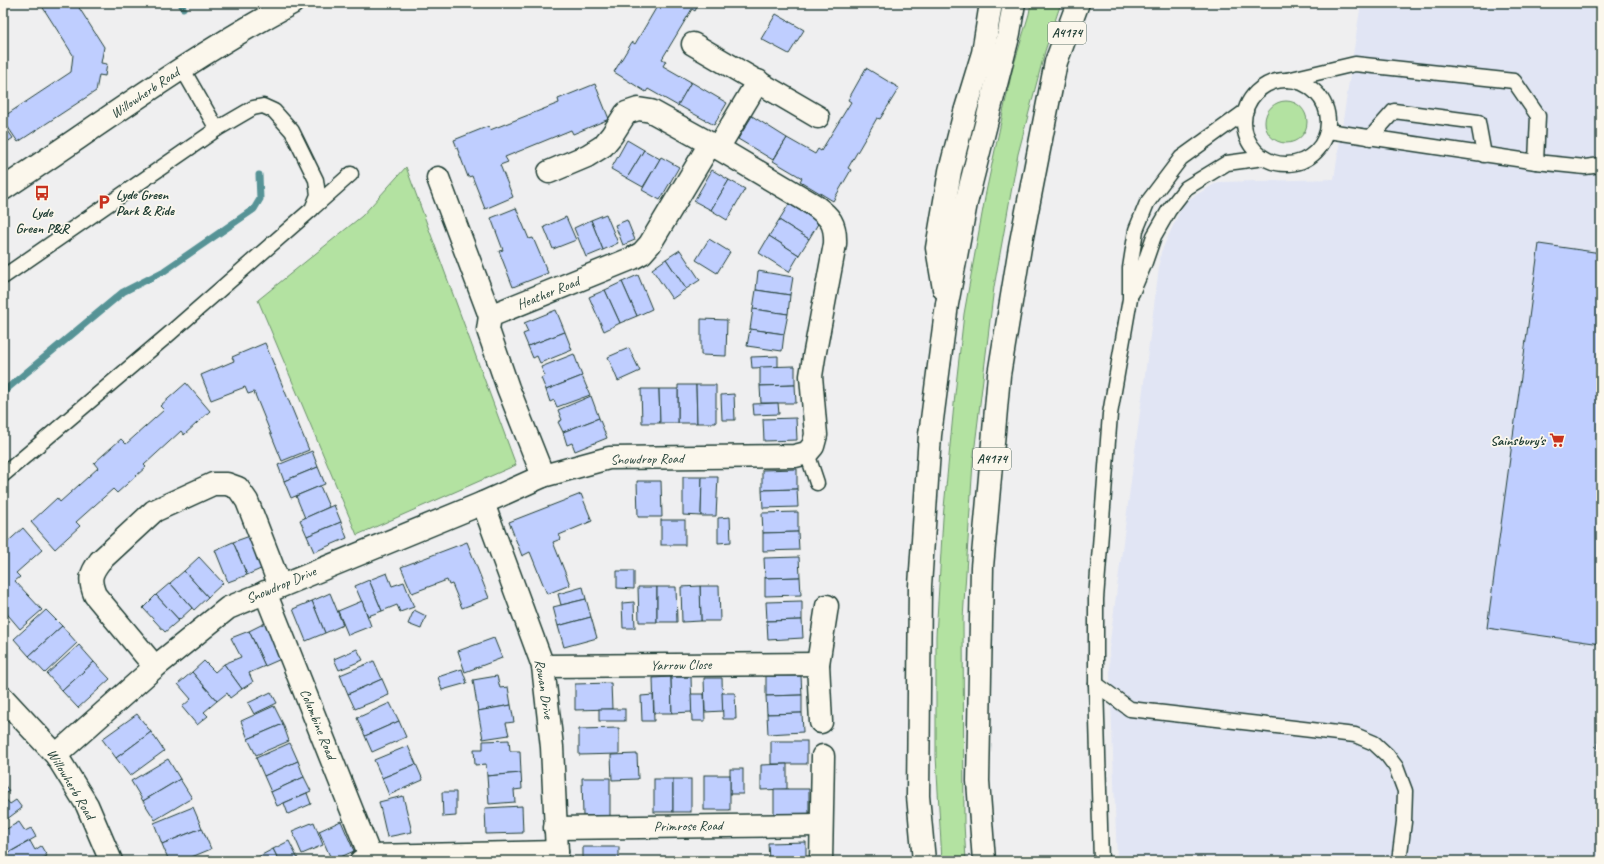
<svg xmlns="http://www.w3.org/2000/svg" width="1604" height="864" viewBox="0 0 1604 864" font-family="Caveat,sans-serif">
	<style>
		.built { fill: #e1e5f4 }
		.green { fill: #b3e2a1; stroke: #69906a }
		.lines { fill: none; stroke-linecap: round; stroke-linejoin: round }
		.stream { stroke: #579396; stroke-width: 7 }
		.building { fill: #bfceff; stroke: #1f3d34 }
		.service-casing { stroke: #1f3d34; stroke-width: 17 }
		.minor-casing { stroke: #1f3d34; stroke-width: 25 }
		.trunk-casing { stroke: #1f3d34; stroke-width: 25 }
		.service { stroke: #fbf7ec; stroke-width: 14 }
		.minor { stroke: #fbf7ec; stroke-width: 22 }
		.trunk { stroke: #fbf7ec; stroke-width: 22 }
		.labels { text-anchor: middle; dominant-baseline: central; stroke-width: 3.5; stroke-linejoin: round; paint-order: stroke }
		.shield { fill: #fbf7ec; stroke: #61756b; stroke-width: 1 }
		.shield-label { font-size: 13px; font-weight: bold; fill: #1f3d34 }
		.street-label { font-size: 14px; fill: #1f3d34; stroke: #fbf7ec }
		.poi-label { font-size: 14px; font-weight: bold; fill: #1f3d34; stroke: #fbf7ec; text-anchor: start }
	</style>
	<rect width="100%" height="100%" fill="#efeff0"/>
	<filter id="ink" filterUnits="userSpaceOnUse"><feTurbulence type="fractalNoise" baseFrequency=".025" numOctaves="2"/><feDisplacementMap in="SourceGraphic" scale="8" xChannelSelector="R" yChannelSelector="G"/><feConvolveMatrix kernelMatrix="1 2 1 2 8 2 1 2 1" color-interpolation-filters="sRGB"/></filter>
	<g filter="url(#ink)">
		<path class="built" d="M1361,3h236l4,3v855h-484l-8,-212 52,-397 23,-50 34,-20 116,-3z"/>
		<g class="green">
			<path d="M1031,3h30l-16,48 -27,103 -24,133 -21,175 -10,157 1,204 2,38h-24l-6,-105v-120l7,-118 12,-124 9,-80 22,-122 26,-121 17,-57z"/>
			<circle cx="1286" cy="122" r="21"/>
			<path d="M406,167l110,298 -159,70 -99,-235 104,-84z"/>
		</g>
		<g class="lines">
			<g class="stream">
				<path d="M181,3l2,5"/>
				<path d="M3,392l120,-100 41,-21 90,-62 6,-10 -1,-24"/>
			</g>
		</g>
		<g class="building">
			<path d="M40,3h36l28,44 -3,16 6,1 -2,12 -6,-1 -3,16 -78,51 -15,-22v-3l68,-45 2,-17z"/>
			<path d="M659,3h40l-4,8 -3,-2 -30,50 4,2 -3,5 28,16 -13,24 -30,-17 -2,3 -32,-20 18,-30 3,2z"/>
			<path d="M776,14l28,16 -15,24 -28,-15z"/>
			<path d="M866,68l33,20 -19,31 -3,-1 -29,50 3,2 -18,31 -33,-20 2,-3 -29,-17 14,-23 28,16 3,-5 3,2 30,-49 -3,-2z"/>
			<path d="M691,82l36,21 -13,22 -36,-20z"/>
			<path d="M595,84l14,35 -36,15 -2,-4 -66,27 3,5 -8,3 13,32 -28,12 -13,-33 -4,1 -14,-37 35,-14 1,4 69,-27 -1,-4z"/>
			<path d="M752,116l35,22 -14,22 -35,-21z"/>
			<path d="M3,124l10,14 -10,7z"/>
			<path d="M627,140l17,10 -17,28 -16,-9z"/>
			<path d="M644,150l16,9 -17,28 -16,-9z"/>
			<path d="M661,157l18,10 -19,33 -18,-10z"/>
			<path d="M712,170l17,10 -18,30 -17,-9z"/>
			<path d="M729,180l16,9 -18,31 -16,-10z"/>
			<path d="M789,204l30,18 -10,17 -30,-19z"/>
			<path d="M516,208l13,31 4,-1 15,35 -35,14 -14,-36 4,-1 -12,-32z"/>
			<path d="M606,214l12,29 -15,7 -12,-30z"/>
			<path d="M566,217l10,23 -23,9 -9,-22z"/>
			<path d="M591,220l12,30 -17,7 -12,-29z"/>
			<path d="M627,220l8,20 -12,5 -8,-20z"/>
			<path d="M779,220l30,19 -10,16 -30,-19z"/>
			<path d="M769,236l30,19 -10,17 -30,-19z"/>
			<path d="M709,239l21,13 -13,21 -21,-13z"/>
			<path d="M1539,244l62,9v391l-114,-16z"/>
			<path d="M680,250l20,30 -14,9 -20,-30z"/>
			<path d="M666,259l20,30 -14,10 -20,-30z"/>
			<path d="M758,271l35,6 -3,18 -34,-5z"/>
			<path d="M638,275l14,34 -15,7 -15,-34z"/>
			<path d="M622,282l15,34 -17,7 -15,-33z"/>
			<path d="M605,290l15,33 -16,8 -15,-34z"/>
			<path d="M756,290l34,5 -2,19 -35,-5z"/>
			<path d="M753,309l35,5 -4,20 -34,-5z"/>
			<path d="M556,310l9,22 -37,14 -5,-12 5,-2 -4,-9z"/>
			<path d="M701,319l26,1 -1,36 -25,-1z"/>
			<path d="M750,329l34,5 -2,17 -35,-5z"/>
			<path d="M565,332l7,18 -32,13 -3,-7 -4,2 -5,-12z"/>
			<path d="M265,343l44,107 -27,11 -28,-69 -6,2 -3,-7 -34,13 -10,-25 33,-14 -2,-4z"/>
			<path d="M629,348l11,23 -22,10 -10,-24z"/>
			<path d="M574,354l8,22 -36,14 -5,-12 4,-2 -4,-9z"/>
			<path d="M778,356v11l-26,1 -1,-11z"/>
			<path d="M795,366v19l-35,1v-19z"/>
			<path d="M582,376l8,19 -33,12 -3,-7 -4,2 -4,-12z"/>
			<path d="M186,383l24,28 -26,24 -3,-4 -37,34 2,2 -29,26 -4,-4 -37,33 4,4 -25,23 -24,-27 26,-24 3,4 38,-34 -4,-5 27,-24 5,5 38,-34 -4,-4z"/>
			<path d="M678,385h18l1,38h-19z"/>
			<path d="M696,385h20v38h-19z"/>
			<path d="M795,385l1,18h-35l-1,-17z"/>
			<path d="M641,389h18l1,34h-18z"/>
			<path d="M659,389h19v34h-18z"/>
			<path d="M734,394l1,26h-13l-1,-25z"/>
			<path d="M591,396l8,22 -36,14 -5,-10 4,-2 -4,-10z"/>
			<path d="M778,403l1,11 -25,1 -1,-11z"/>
			<path d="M599,418l8,20 -32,13 -3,-8 -5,2 -4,-13z"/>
			<path d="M796,418l1,22 -33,1 -1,-22z"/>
			<path d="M312,451l6,16 -34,14 -6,-16z"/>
			<path d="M318,467l7,17 -34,14 -7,-17z"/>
			<path d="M797,469v20l-35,1v-20z"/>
			<path d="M683,477h19l-1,39 -18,-1z"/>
			<path d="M702,477h16l-2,39h-15z"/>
			<path d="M637,481h24l1,36h-24z"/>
			<path d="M320,486l9,21 -24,11 -9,-22z"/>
			<path d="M797,489l1,18 -35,1 -1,-18z"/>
			<path d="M581,494l11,27 -33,14 2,4 -8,3 17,43 -23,9 -17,-42 -8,4 -13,-34z"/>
			<path d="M334,505l7,17 -34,14 -7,-16z"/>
			<path d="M798,512v20l-35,1 -1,-20z"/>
			<path d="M730,517l1,25 -13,1v-25z"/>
			<rect x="661" y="520" width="24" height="25"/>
			<path d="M341,522l6,16 -33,14 -7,-16z"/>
			<path d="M23,528l19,22 -26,23 4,4 -5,4 27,29 -22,19 -17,-20v-63z"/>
			<path d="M798,532l1,18 -36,1v-18z"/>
			<path d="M250,536l13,32 -16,7 -14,-33z"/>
			<path d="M233,542l14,33 -19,7 -13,-32z"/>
			<path d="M467,542l22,56 -27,10 -10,-24 -3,1 -2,-5 -35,13 -11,-26z"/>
			<path d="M199,557l24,26 -15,14 -24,-26z"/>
			<path d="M799,557l1,20 -35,1 -1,-20z"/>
			<path d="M184,571l24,26 -14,13 -24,-27z"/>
			<path d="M617,571h17v18l-17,-1z"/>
			<path d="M387,573l5,13 12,-4 10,25 -14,5 -3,-7 -15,6 -13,-31z"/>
			<path d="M800,577l1,18 -36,1v-18z"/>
			<path d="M369,580l13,31 -14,5 -13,-30z"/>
			<path d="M170,583l22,25 -13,12 -23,-25z"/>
			<path d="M700,586h19l1,35h-19z"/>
			<path d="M700,586l1,35 -19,1 -1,-35z"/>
			<path d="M583,587l3,12 -25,6 -3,-11z"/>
			<path d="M638,587h19v35h-18z"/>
			<path d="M657,587h19l1,35h-20z"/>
			<path d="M330,593l13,32 -18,8 -13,-32z"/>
			<path d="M156,595l23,25 -14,12 -22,-24z"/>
			<path d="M586,599l5,18 -33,9 -5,-19z"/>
			<path d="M312,601l13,32 -19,8 -13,-32z"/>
			<path d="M362,601l9,25 -23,9 -10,-24z"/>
			<path d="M802,601v19l-35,1 -1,-19z"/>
			<path d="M634,602l1,26h-12l-1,-25z"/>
			<path d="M46,610l16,16 -33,30 -15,-17z"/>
			<path d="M414,610l12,6 -5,13 -13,-5z"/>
			<path d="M591,617l6,21 -33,9 -6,-21z"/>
			<path d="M802,620l1,18 -35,2 -1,-19z"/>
			<path d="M265,623l16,36 -16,7 -16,-35z"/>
			<path d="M62,626l15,17 -32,30 -16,-17z"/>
			<path d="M249,631l16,35 -16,7 4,9 -11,7 -18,-25 17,-7 -10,-19z"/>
			<path d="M494,638l8,20 -37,14 -7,-21z"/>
			<path d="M79,645l15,17 -32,29 -15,-17z"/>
			<path d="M357,649l6,11 -24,10 -5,-11z"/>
			<path d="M204,661l11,11 9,-8 18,25 -12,9 -3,-5 -10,8 -25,-29z"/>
			<path d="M374,661l8,18 -34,15 -8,-19z"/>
			<path d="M94,662l16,17 -32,29 -16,-17z"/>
			<path d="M462,669l5,14 -25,7 -4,-13z"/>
			<path d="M192,672l25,29 -13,11 4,4 -11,9 -15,-18 9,-8 -13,-15z"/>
			<path d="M497,676l3,12 8,-1 3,18 -33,6 -5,-31z"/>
			<path d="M766,676h35l1,19 -36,1z"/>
			<path d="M671,677l1,36h-18l-1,-35z"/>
			<path d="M671,677h20l1,35 -20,1z"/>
			<path d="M704,678h18l1,33 -18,1z"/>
			<path d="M382,679l7,16 -34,14 -7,-15z"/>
			<path d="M611,683l1,26 -37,1v-26z"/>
			<path d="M271,692l6,11 -23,11 -6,-11z"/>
			<path d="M722,693h13l1,26h-13z"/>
			<path d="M691,694h13l1,27h-13z"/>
			<path d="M653,695l1,26h-12l-1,-25z"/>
			<path d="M802,695v18l-35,1 -1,-18z"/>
			<path d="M390,703l9,18 -34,15 -8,-18z"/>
			<path d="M511,705l3,17 -8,1 3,12 -26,4 -5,-28z"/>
			<path d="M274,706l9,18 -35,15 -7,-18z"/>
			<rect x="599" y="709" width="26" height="12"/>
			<path d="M802,713l1,19 -35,2 -1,-20z"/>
			<path d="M137,714l14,18 -35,26 -14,-19z"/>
			<path d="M399,721l7,16 -34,15 -7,-16z"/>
			<path d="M283,724l6,17 -33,14 -8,-16z"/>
			<path d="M1601,726v23l-4,-1z"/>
			<path d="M619,728v26l-40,1v-26z"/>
			<path d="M151,732l13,19 -34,25 -14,-18z"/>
			<path d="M509,740l1,11h10l1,22 -34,3 -1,-12 -11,1 -1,-16h9v-8z"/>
			<rect x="771" y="741" width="36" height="23"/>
			<path d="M290,743l8,18 -34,15 -8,-18z"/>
			<path d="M408,746l8,18 -34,14 -8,-18z"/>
			<path d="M637,754l1,25 -26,1 -1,-25z"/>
			<path d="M168,759l12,20 -37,22 -12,-20z"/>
			<path d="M298,761l6,16 -33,15 -7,-16z"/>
			<path d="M416,764l7,16 -34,15 -7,-17z"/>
			<path d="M787,764v25l-26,1v-25z"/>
			<rect x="730" y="769" width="13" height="25"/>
			<path d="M521,773l1,16 -8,1 1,12 -26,2 -2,-28z"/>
			<rect x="704" y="775" width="26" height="35"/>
			<path d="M304,777l7,14 -34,15 -6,-14z"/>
			<path d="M582,778h28v38h-27z"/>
			<path d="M180,779l12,19 -37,22 -12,-19z"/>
			<rect x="654" y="779" width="19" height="33"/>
			<rect x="673" y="779" width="18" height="33"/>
			<path d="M3,783l6,8 -6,5z"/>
			<path d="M774,789h35v25l-35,1z"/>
			<path d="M442,792h14v24l-13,1z"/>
			<path d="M307,793l4,11 -23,10 -4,-11z"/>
			<path d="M3,796l7,8 6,-4 6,8 -19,14z"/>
			<path d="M403,796l9,36 -25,5 -8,-35z"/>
			<path d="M522,806l1,27 -37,1 -1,-26z"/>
			<path d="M193,807l9,21 -40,16 -8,-21z"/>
			<path d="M341,821l13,30 -22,10 -13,-30z"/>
			<path d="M19,822l6,9 6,-3 5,9 -33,19v-25z"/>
			<path d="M314,822l9,23 -21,9 -10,-23z"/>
			<path d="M202,828l9,21 -29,12h-13l-7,-17z"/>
			<path d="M30,841l5,9 6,-4 6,10 -10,5h-34v-5z"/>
			<path d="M289,841l10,20h-20l-6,-12z"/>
			<path d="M806,842v19h-37l-1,-18z"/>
			<rect x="583" y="847" width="36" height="14"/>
			<path d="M273,849l6,12h-19l-2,-4z"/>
			<path d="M212,856l2,5h-23z"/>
		</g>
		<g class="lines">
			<g class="service-casing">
				<g id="service">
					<path d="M182,68l35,61"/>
					<path d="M1287,80l68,-16 159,17 24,35 -2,46"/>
					<circle cx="1286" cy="122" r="42"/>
					<path d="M1328,131l208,31 49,5 16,-2"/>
					<path d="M1370,138l24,-27 84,11 6,33"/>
					<path d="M314,207l37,-33"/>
					<path d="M3,277l214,-148 36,-21 10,-2 11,5 18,20 24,49 2,15 -6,14 -144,126 -165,140"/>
					<path d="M1132,293l12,-28 10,-29 15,-26 17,-22 41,-25 37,-5"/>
					<path d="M807,453l10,30"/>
					<path d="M1096,684l34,25 225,26 19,8 13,12 9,12 9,24 -1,31 -5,39"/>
					<path d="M1101,861l-5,-177v-85l14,-185 20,-115v-31l6,-38 11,-27 34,-45 65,-47"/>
				</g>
			</g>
			<g class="minor-casing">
				<g id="minor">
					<path d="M693,44l125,73"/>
					<path d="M718,148l40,-67"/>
					<path d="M438,178l52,138"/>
					<path d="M3,189c95,-63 188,-132 289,-186"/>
					<path d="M543,476l-35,-88 -20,-58 2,-14 143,-58 9,-5 8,-9 60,-100"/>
					<path d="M483,503l60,163 9,81 5,105 -1,9"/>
					<path d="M265,592l105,264"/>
					<path d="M543,666l275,-2"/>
					<path d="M155,667l-60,-72c-6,-15 -5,-21 5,-34l54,-50 59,-27h14l11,4 9,13 33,85"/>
					<path d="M3,698l53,57 31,50 24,56"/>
					<path d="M821,722l-3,-58 9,-58"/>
					<path d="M56,755l99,-88 73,-59 255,-105 60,-27 66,-18 186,-2 12,-3 6,-7 3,-11 -5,-59 3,-19 21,-113c1,-21 -5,-27 -21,-39l-96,-57 -67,-37 -13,-2 -12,4 -14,22 -9,11 -16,10 -38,16"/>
					<path d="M555,828l265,-3"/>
					<path d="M361,861l9,-5 187,-4"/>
					<path d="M821,861l2,-105"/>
				</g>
			</g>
			<g class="trunk-casing">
				<g id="trunk">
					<path d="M944,289l-7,-41 13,-77 15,-59 18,-59 8,-50"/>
					<path d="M924,861l-6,-65 2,-210 10,-151 17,-131 19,-101 43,-170 5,-30"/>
					<path d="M984,861l-6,-80 4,-214 17,-192 21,-128 36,-185 22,-59"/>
				</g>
			</g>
			<use href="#service" class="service"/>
			<use href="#minor" class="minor"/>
			<use href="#trunk" class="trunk"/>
		</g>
	</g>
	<defs>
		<g id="bus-bare" transform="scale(1.2)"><path d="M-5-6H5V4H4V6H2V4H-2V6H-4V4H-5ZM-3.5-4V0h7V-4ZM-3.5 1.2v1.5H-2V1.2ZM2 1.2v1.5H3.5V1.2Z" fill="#c8321e" stroke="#fbf7ec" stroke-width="2.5" paint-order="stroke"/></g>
		<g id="parking-bare" transform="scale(1.2)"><path d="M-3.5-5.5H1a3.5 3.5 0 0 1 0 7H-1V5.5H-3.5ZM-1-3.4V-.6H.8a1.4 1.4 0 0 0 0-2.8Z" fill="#c8321e" stroke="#fbf7ec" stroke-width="2.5" paint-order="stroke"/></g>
		<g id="supermarket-bare" transform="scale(1.2)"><path d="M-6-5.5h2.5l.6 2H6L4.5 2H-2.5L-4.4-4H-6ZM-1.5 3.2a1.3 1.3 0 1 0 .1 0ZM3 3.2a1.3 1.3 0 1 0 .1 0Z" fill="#c8321e" stroke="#fbf7ec" stroke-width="2.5" paint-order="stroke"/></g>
	</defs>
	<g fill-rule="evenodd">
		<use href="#bus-bare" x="42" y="193"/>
		<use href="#parking-bare" x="104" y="202"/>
		<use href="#supermarket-bare" x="1557" y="440"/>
	</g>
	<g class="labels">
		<g class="shield">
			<rect x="1048" y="22" width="38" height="22" rx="3"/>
			<rect x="973" y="448" width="38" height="22" rx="3"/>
		</g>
		<g class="shield-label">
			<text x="1067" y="33">A4174</text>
			<text x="992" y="459">A4174</text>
		</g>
		<g class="street-label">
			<text transform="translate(145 93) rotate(-34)">Willowherb Road</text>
			<text transform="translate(548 293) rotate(-22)">Heather Road</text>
			<text transform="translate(647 459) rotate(-1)">Snowdrop Road</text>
			<text transform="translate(281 585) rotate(-23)">Snowdrop Drive</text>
			<text transform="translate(681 665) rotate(-1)">Yarrow Close</text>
			<text transform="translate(544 689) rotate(81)">Rowan Drive</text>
			<text transform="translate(318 724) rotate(68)">Columbine Road</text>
			<text transform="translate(71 784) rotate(59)">Willowherb Road</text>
			<text transform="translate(688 826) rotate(-1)">Primrose Road</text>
		</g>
		<g class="poi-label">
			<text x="116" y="194">Lyde Green<tspan x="116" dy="16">Park &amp; Ride</tspan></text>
			<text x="42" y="212" text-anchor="middle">Lyde<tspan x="42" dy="16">Green P&amp;R</tspan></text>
			<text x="1545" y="440" text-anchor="end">Sainsbury's</text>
		</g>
	</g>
	<rect width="1604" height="864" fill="none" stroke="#fbf7ec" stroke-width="16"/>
	<rect x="8" y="8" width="1588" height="848" fill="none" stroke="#1f3d34" stroke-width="1.5" filter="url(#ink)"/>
</svg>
